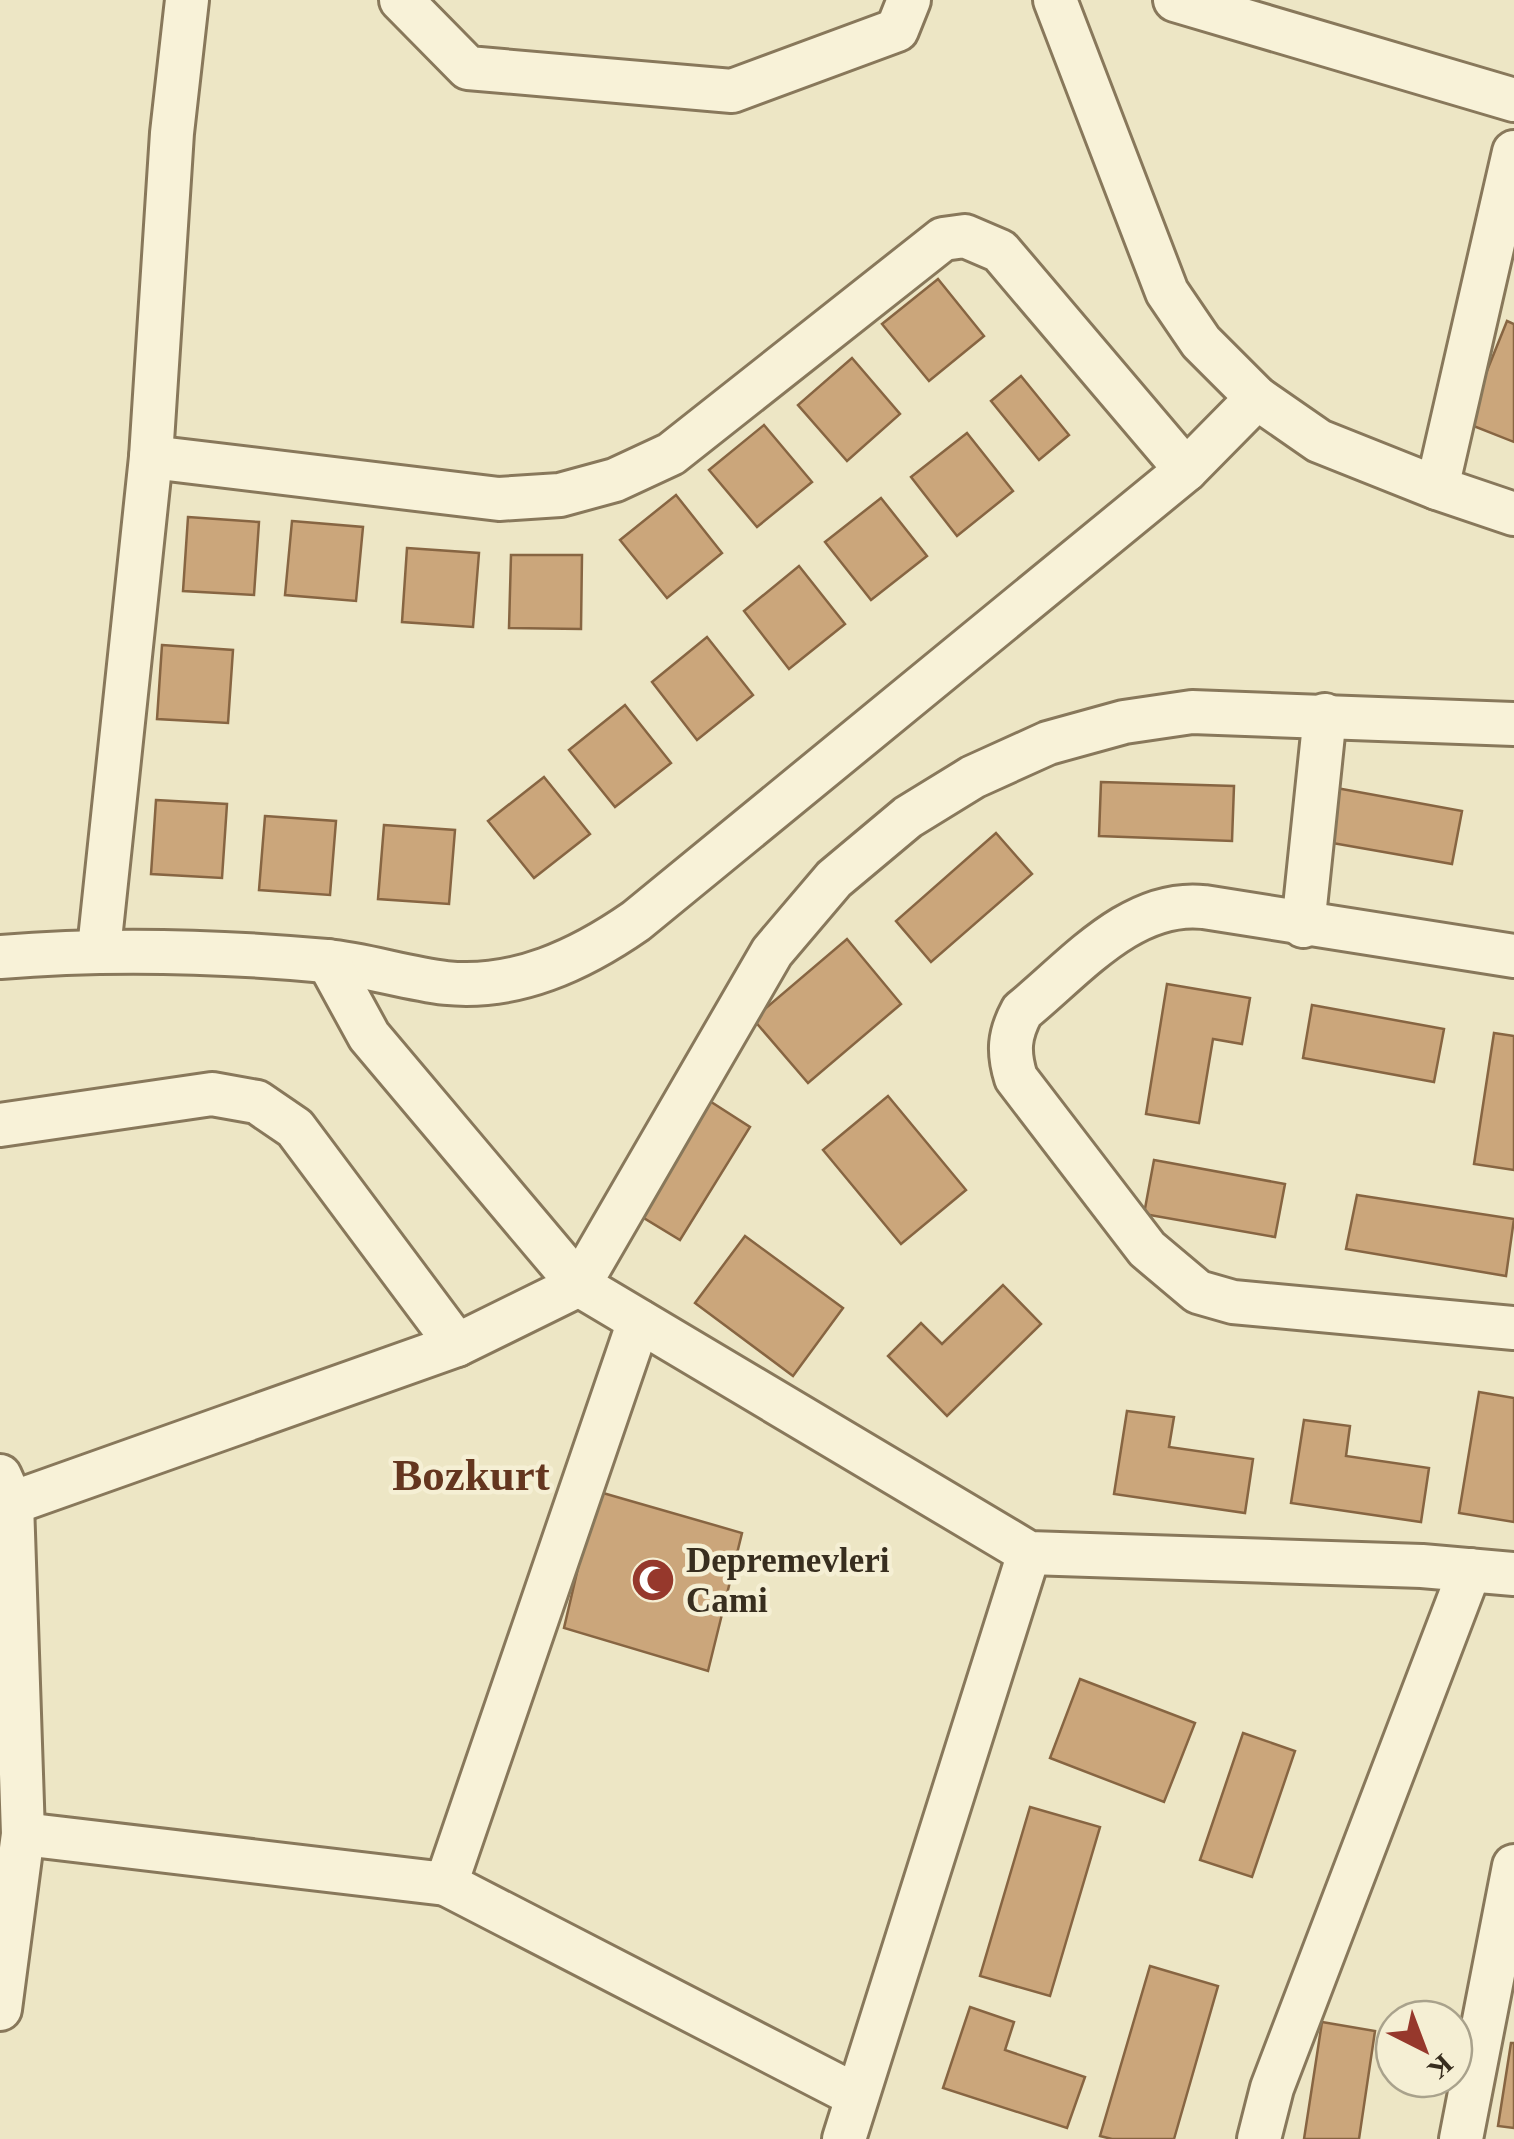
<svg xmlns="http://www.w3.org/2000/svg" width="1514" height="2139" viewBox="0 0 1514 2139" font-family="Georgia,serif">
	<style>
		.building { fill: #cba67b; stroke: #876542; stroke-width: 2.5 }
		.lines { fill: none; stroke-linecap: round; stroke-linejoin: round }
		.minor-casing { stroke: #88785b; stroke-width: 48 }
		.minor { stroke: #f8f2d8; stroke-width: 42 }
		.labels { text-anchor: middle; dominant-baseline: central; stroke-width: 9; stroke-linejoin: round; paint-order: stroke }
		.poi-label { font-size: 35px; font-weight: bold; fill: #382e1f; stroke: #f5efd4; text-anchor: start }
		.district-label { font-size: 45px; font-weight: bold; fill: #64361f; stroke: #f5efd4 }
	</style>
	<rect width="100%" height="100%" fill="#ede6c5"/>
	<g class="building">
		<path d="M938,279l46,57 -55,45 -47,-57z"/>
		<path d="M1507,321l7,3v118l-48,-19z"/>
		<path d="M852,358l48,56 -53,47 -49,-56z"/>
		<path d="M1021,376l48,59 -30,25 -48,-59z"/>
		<path d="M764,425l48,57 -55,45 -48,-57z"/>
		<path d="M967,433l46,58 -56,45 -46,-59z"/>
		<path d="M676,495l46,58 -55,45 -47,-58z"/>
		<path d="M881,498l46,58 -56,44 -46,-58z"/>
		<path d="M188,517l71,5 -5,73 -71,-4z"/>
		<path d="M292,521l71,6 -7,74 -71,-6z"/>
		<path d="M407,548l72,5 -6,74 -71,-5z"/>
		<path d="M511,555h71l-1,74 -72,-1z"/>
		<path d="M799,566l46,58 -56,45 -45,-58z"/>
		<path d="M707,637l46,58 -56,45 -45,-58z"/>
		<path d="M162,645l71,5 -5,73 -71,-4z"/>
		<path d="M625,705l46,58 -56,44 -46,-57z"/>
		<path d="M544,777l46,57 -56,44 -46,-57z"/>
		<path d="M1101,782l133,4 -2,55 -133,-5z"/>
		<path d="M1331,787l131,24 -10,53 -131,-23z"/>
		<path d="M156,800l71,4 -5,74 -71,-4z"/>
		<path d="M265,816l71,5 -6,74 -71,-5z"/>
		<path d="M384,825l71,5 -6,74 -71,-5z"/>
		<path d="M996,833l36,41 -101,88 -35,-41z"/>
		<path d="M847,939l54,65 -93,79 -55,-64z"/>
		<path d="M1167,984l83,14 -8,46 -29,-5 -14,84 -53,-9z"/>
		<path d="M1312,1005l132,24 -10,53 -131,-24z"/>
		<path d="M1494,1033l20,3v134l-40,-6z"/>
		<path d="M888,1096l78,94 -65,54 -78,-94z"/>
		<path d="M705,1098l45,29 -70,113 -46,-28z"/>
		<path d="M1154,1160l131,24 -10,53 -131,-23z"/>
		<path d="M1357,1195l157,24 -8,57 -160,-27z"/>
		<path d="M745,1236l98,72 -50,68 -98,-73z"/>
		<path d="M1003,1285l38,39 -94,92 -59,-60 33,-33 21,21z"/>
		<path d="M1479,1392l35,6v124l-55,-9z"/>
		<path d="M1127,1411l47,6 -5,30 84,12 -8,54 -131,-19z"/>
		<path d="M1304,1420l46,6 -4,30 83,12 -8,54 -130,-19z"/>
		<path d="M596,1491l146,42 -34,138 -144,-43z"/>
		<path d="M1080,1679l115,44 -31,79 -114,-44z"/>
		<path d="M1243,1733l52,18 -43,126 -52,-17z"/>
		<path d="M1030,1807l70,20 -50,169 -70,-20z"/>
		<path d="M1150,1966l68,20 -44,153h-62l-12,-3z"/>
		<path d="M970,2007l44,15 -9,28 80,27 -18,51 -124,-40z"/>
		<path d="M1322,2022l53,9 -16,108h-55z"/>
		<path d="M1511,2043h3v85l-16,-2z"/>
	</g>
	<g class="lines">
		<g class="minor-casing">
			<g id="minor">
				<path d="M401,0l67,68 264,23 165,-61 12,-30"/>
				<path d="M1055,0l112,292 34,50 56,56 62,43 118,47"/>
				<path d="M1175,0l339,100"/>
				<path d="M1514,152l-77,336 77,26"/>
				<path d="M151,457l348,42 61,-4 55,-15 56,-26 272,-215 22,-3 35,15 186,219 71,-72"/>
				<path d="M1514,724l-322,-12 -68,10 -76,21 -75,34 -65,40 -74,62 -62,73 -193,333 450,268 393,13 92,8"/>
				<path d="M1303,926l22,-211"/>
				<path d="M99,949l52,-492 21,-324 15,-133"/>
				<path d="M1514,956l-310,-49c-73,-8 -129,61 -182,104 -13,24 -14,41 -6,67l131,171 51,43 35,10 281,26"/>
				<path d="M0,957c108,-9 218,-6 326,4 40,4 79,17 120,22 70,7 134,-23 190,-62l550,-451"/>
				<path d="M0,1125l212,-31 45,8 38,26 162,217"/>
				<path d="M0,1476l12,27 445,-158 122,-60 -210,-249 -41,-75"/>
				<path d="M23,1834l423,50 193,-563"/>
				<path d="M446,1884l409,211"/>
				<path d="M0,2009l23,-175 -11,-331"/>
				<path d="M844,2139l185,-586"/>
				<path d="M1259,2139l13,-51 198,-518"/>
				<path d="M1461,2139l53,-273"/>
			</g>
		</g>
		<use href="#minor" class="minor"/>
	</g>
	<defs>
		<g id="mosque-disc" transform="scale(2.25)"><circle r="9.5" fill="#96382c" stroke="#f5efd4"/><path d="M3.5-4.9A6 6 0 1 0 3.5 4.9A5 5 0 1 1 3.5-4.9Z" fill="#fff"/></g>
	</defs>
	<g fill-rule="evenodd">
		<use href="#mosque-disc" x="653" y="1580"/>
	</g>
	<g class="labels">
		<g class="poi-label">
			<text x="686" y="1560">Depremevleri<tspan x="686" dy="40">Cami</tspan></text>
		</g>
		<g class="district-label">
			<text x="471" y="1475">Bozkurt</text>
		</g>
	</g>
	<g transform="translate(1424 2049) rotate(138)"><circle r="48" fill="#f5efd4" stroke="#a9a28c" stroke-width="2.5"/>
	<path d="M0-8L18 38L0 25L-18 38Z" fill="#96382c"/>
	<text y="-15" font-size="28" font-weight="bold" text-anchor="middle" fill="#382e1f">K</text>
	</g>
</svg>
